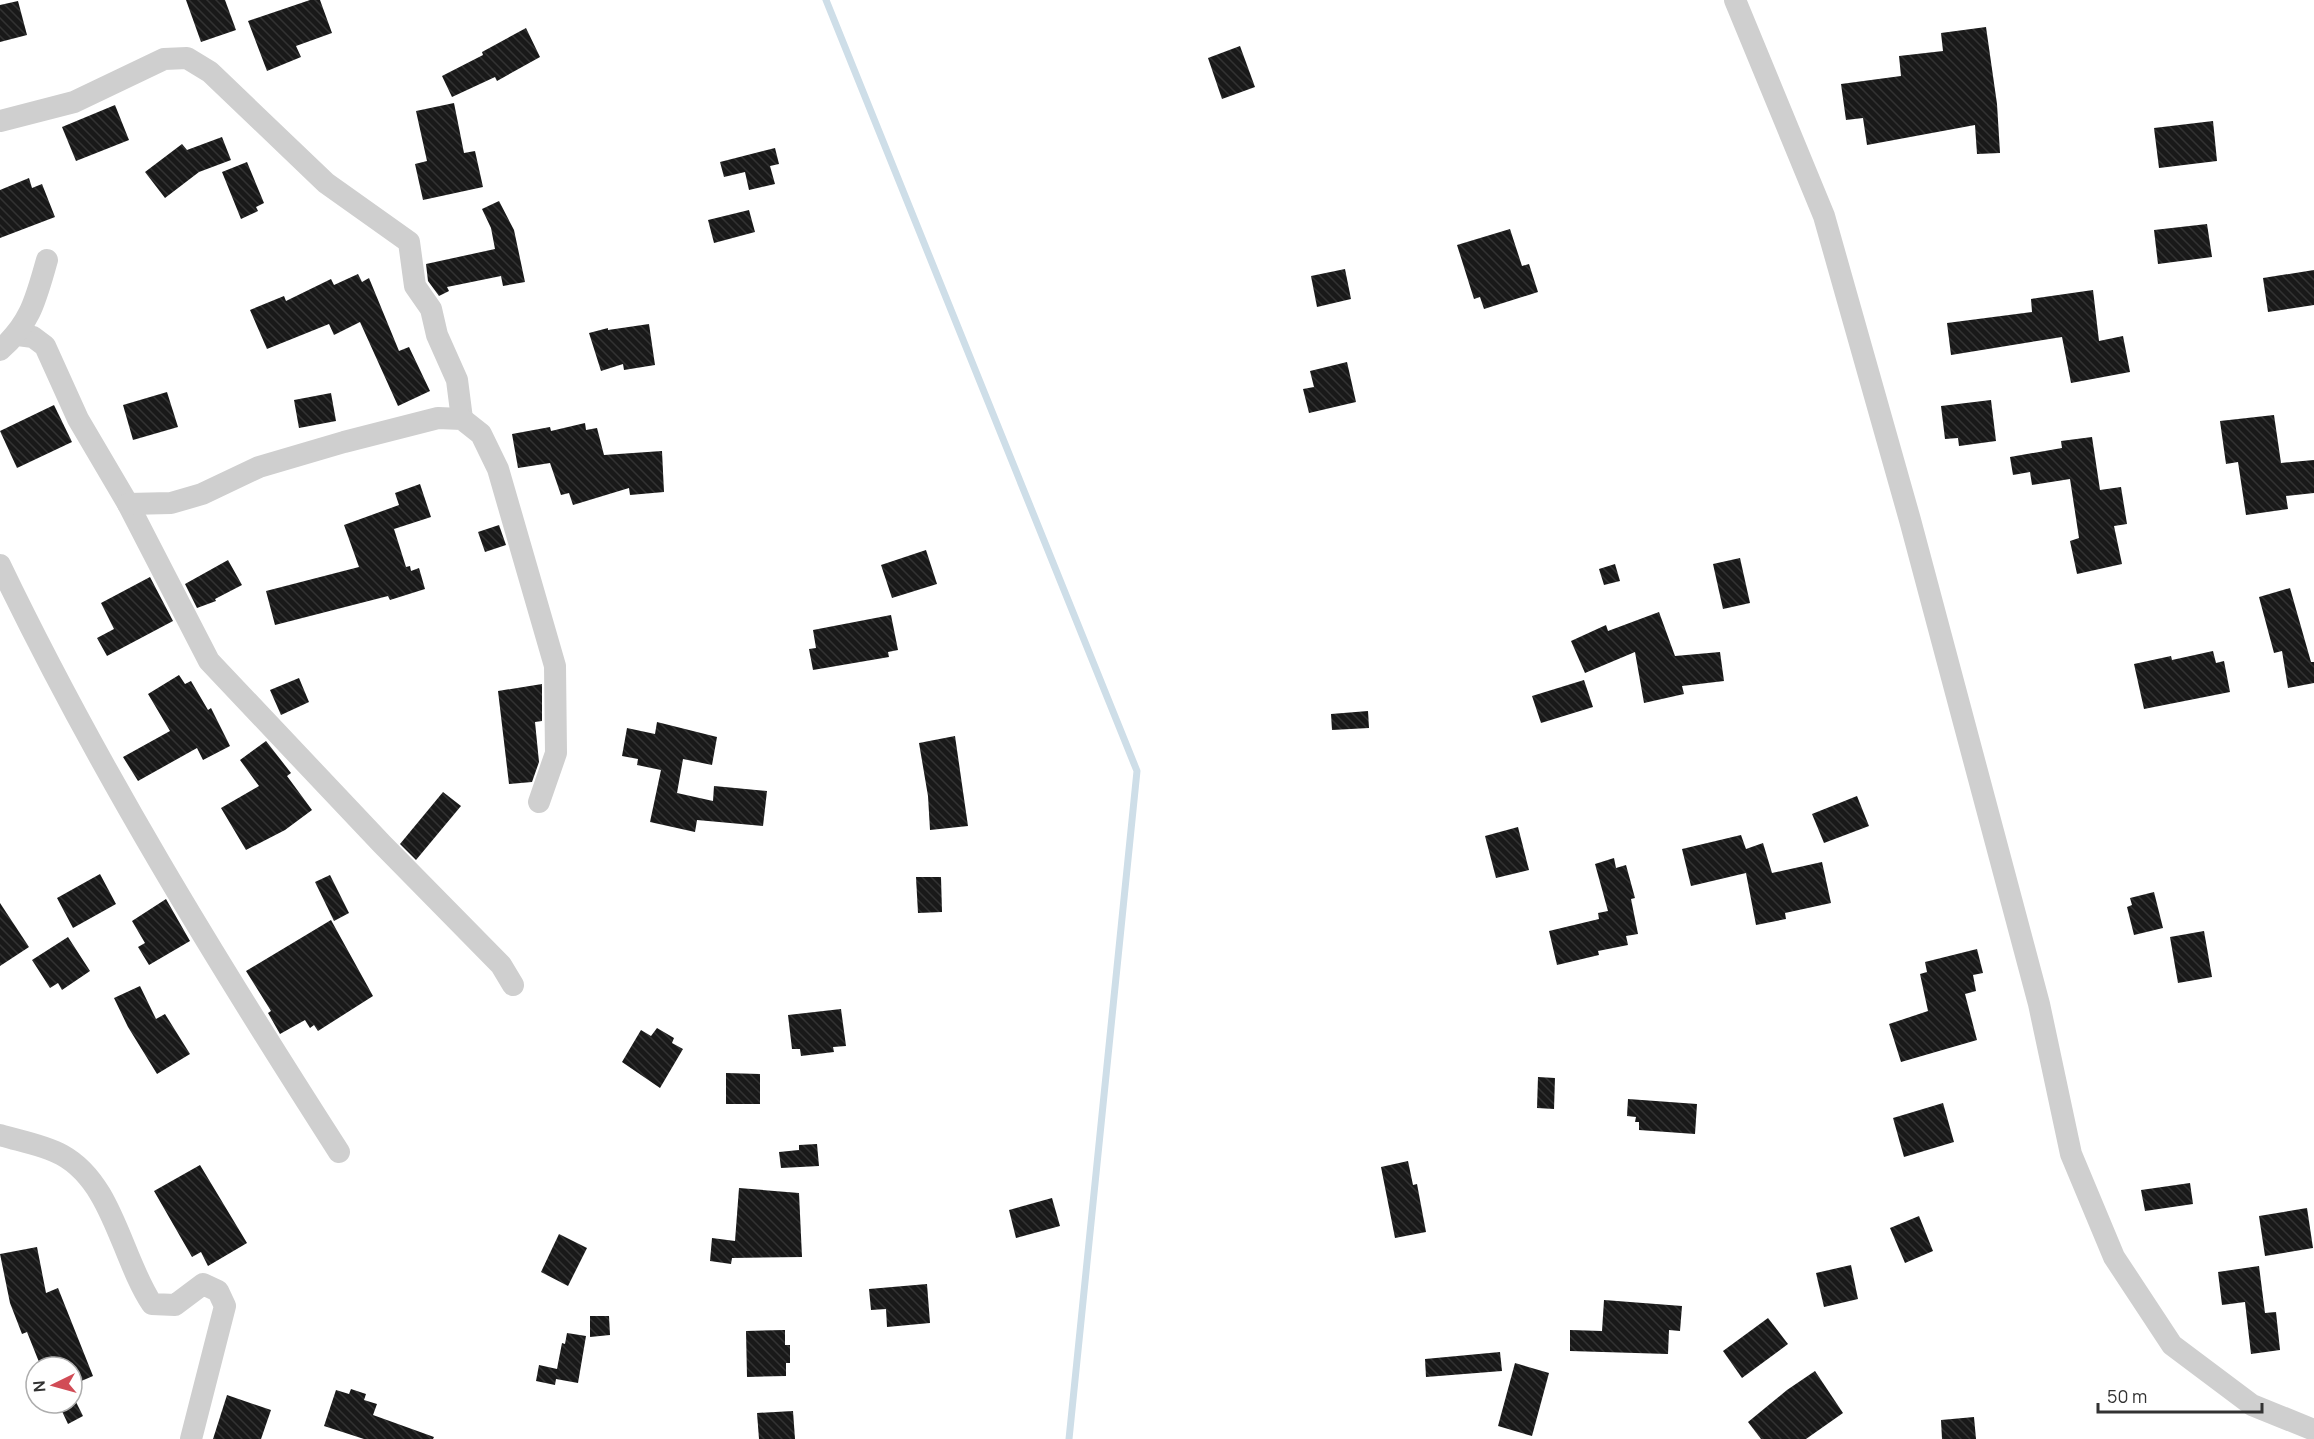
<svg xmlns="http://www.w3.org/2000/svg" width="2314" height="1439" viewBox="0 0 2314 1439" font-family="Manrope,sans-serif">
	<style>
		.lines { fill: none; stroke-linecap: round; stroke-linejoin: round }
		.stream { stroke: #cedee8; stroke-width: 7 }
		.building { fill: url(#building-back-hatch) }
		.minor { stroke: #cfcfcf; stroke-width: 22 }
	</style>
	<defs>
		<pattern id="building-back-hatch" width="6" height="6" patternUnits="userSpaceOnUse" patternTransform="scale(1.5)"><rect width="6" height="6" fill="#191919"/><path d="M-1 5l2 2M0 0l6 6M5-1l2 2" fill="none" stroke="#323232"/></pattern>
	</defs>
	<rect width="100%" height="100%" fill="#fff"/>
	<g class="lines">
		<path class="stream" d="M826,0l311,771 -68,668"/>
	</g>
	<g class="building">
		<path d="M186,0h39l11,30 -35,12z"/>
		<path d="M310,0h10l12,33 -36,13 5,11 -34,14 -19,-50z"/>
		<path d="M18,1l9,34 -27,7v-37z"/>
		<path d="M1986,27l11,77 3,49 -23,1 -2,-29 -108,20 -4,-27 -17,2 -5,-36 60,-8 -2,-20 44,-5 -2,-18z"/>
		<path d="M526,28l14,29 -43,24 -2,-4 -43,20 -10,-21 41,-21 -1,-3z"/>
		<path d="M1240,46l15,41 -33,12 -14,-41z"/>
		<path d="M454,103l10,50 11,-2 8,36 -60,13 -8,-36 12,-3 -11,-50z"/>
		<path d="M115,105l14,35 -53,21 -14,-34z"/>
		<path d="M2213,121l4,40 -58,7 -5,-40z"/>
		<path d="M222,137l9,23 -32,12 -34,26 -20,-26 37,-28 5,6z"/>
		<path d="M775,148l4,16 -9,2 5,18 -26,6 -4,-18 -21,5 -4,-15z"/>
		<path d="M247,162l17,41 -8,4 2,4 -17,8 -19,-47z"/>
		<path d="M29,178l3,10 10,-4 13,33 -55,21v-48z"/>
		<path d="M499,201l15,29 11,52 -22,4 -2,-10 -54,11 2,4 -10,5 -11,-15 -2,-17 69,-15 -4,-21 -9,-19z"/>
		<path d="M749,210l6,22 -41,11 -6,-23z"/>
		<path d="M2207,224l5,33 -54,7 -4,-34z"/>
		<path d="M1510,229l12,37 7,-2 9,28 -54,17 -4,-12 -6,2 -17,-54z"/>
		<path d="M1345,269l6,30 -34,8 -6,-31z"/>
		<path d="M2314,270v35l-46,7 -5,-34z"/>
		<path d="M358,274l4,8 7,-4 30,73 10,-4 21,44 -32,15 -38,-84 -26,13 -5,-11 -62,25 -17,-39 34,-14 2,5 45,-22 3,6z"/>
		<path d="M2093,290l6,51 24,-5 7,36 -59,11 -9,-46 -111,18 -4,-32 85,-11 -1,-13z"/>
		<path d="M649,324l6,41 -31,5 -1,-6 -22,7 -12,-38 19,-5v2z"/>
		<path d="M1347,362l9,40 -47,11 -6,-24 11,-2 -4,-16z"/>
		<path d="M167,392l11,35 -45,13 -10,-35z"/>
		<path d="M331,393l5,28 -37,7 -5,-28z"/>
		<path d="M1991,400l5,41 -37,5 -1,-8 -13,1 -4,-33z"/>
		<path d="M54,405l18,37 -55,26 -17,-37z"/>
		<path d="M2274,415l7,48 33,-3v33l-28,3 2,13 -42,6 -8,-53 -12,2 -6,-43z"/>
		<path d="M585,423l1,7 11,-2 7,27 58,-4 2,41 -34,3 -1,-7 -56,17 -4,-12 -8,2 -11,-32 -32,5 -6,-34 38,-7 1,4z"/>
		<path d="M2092,437l8,53 21,-3 6,37 -13,2 8,38 -45,10 -7,-33 9,-3 -9,-59 -38,6 -2,-13 -17,3 -3,-18 52,-9 -1,-7z"/>
		<path d="M420,484l11,33 -37,12 12,38 4,-1 1,5 8,-3 6,21 -35,11 -2,-4 -113,29 -9,-34 93,-24 -15,-42 55,-20 -4,-12z"/>
		<path d="M499,525l7,20 -21,7 -7,-20z"/>
		<path d="M926,550l11,34 -45,14 -11,-33z"/>
		<path d="M1740,558l10,45 -27,6 -10,-45z"/>
		<path d="M228,560l14,25 -27,14 1,2 -19,7 -12,-24z"/>
		<path d="M1615,564l5,17 -16,4 -5,-16z"/>
		<path d="M150,577l23,44 -66,35 -10,-18 17,-9 -13,-26z"/>
		<path d="M2290,588l21,74h3v21l-26,5 -6,-37 -8,2 -15,-56z"/>
		<path d="M1659,612l16,44 45,-4 4,29 -42,5 2,8 -40,9 -9,-51 -50,21 -14,-32 35,-16 2,6z"/>
		<path d="M891,615l7,35 -10,2 1,5 -76,13 -4,-21 7,-1 -3,-18z"/>
		<path d="M2213,651l3,12 8,-2 6,31 -86,17 -10,-45 37,-8 1,4z"/>
		<path d="M179,675l6,9 6,-3 17,29 3,-2 19,38 -27,14 -6,-12 -59,33 -15,-24 47,-26 -22,-37z"/>
		<path d="M299,678l10,24 -28,13 -11,-25z"/>
		<path d="M1584,680l9,27 -52,16 -9,-27z"/>
		<path d="M542,684v37l-7,1 4,40 -7,20 -23,2 -11,-93z"/>
		<path d="M1368,711l1,17 -37,2 -1,-16z"/>
		<path d="M657,722l60,15 -5,28 -29,-6 -6,34 36,8 1,-15 53,5 -4,35 -66,-6 -2,12 -45,-10 11,-52 -24,-5 1,-6 -16,-3 5,-28 28,6z"/>
		<path d="M955,736l13,90 -38,4 -2,-34 -9,-53z"/>
		<path d="M266,741l25,32 -4,3 25,34 -27,20 -39,20 -25,-42 38,-22 -19,-26z"/>
		<path d="M443,792l18,14 -45,54 -16,-16z"/>
		<path d="M1857,796l12,30 -45,17 -12,-29z"/>
		<path d="M1518,827l11,43 -33,8 -11,-42z"/>
		<path d="M1741,835l5,14 17,-6 9,30 50,-11 9,41 -46,10 1,6 -30,6 -10,-52 -55,13 -9,-37z"/>
		<path d="M1614,858l2,10 10,-3 9,33 -4,1 7,35 -12,2 2,9 -30,6 1,4 -42,10 -8,-34 50,-12 -1,-6 10,-2 -13,-47z"/>
		<path d="M100,874l16,30 -43,24 -16,-30z"/>
		<path d="M330,875l19,38 -15,8 -19,-39z"/>
		<path d="M916,877h25l1,35 -24,1z"/>
		<path d="M2154,892l9,36 -29,7 -7,-28 5,-2 -2,-7z"/>
		<path d="M166,899l24,42 -41,24 -11,-18 7,-4 -13,-22z"/>
		<path d="M0,903l29,44 -29,19z"/>
		<path d="M331,920l42,76 -55,35 -4,-6 -4,3 -5,-8 -25,14 -12,-21 3,-2 -25,-40z"/>
		<path d="M2204,931l8,46 -34,6 -8,-46z"/>
		<path d="M68,937l22,34 -28,19 -4,-7 -8,5 -18,-28z"/>
		<path d="M1977,949l6,24 -10,2 3,16 -11,3 12,46 -76,22 -12,-38 39,-13 -8,-37 7,-2 -2,-10z"/>
		<path d="M140,986l16,33 9,-5 25,40 -33,20 -29,-47 -14,-29z"/>
		<path d="M841,1009l5,37 -13,1 1,5 -33,4 -1,-7h-8l-4,-34z"/>
		<path d="M657,1028l17,10 -2,5 11,6 -23,39 -38,-26 19,-32 10,6z"/>
		<path d="M726,1073l34,1v30h-34z"/>
		<path d="M1538,1077l17,1 -1,31 -17,-1z"/>
		<path d="M1628,1099l69,5 -2,30 -56,-4v-8h-4l1,-5 -9,-1z"/>
		<path d="M1943,1103l11,39 -50,15 -11,-39z"/>
		<path d="M817,1144l2,22 -38,2 -2,-16 20,-2v-5z"/>
		<path d="M1408,1161l5,24 4,-1 9,48 -31,6 -14,-71z"/>
		<path d="M200,1165l47,78 -39,23 -7,-14 -9,5 -38,-66z"/>
		<path d="M2190,1183l3,21 -48,7 -4,-21z"/>
		<path d="M739,1188l60,5 3,64 -70,1 -1,6 -21,-3 2,-23 23,3z"/>
		<path d="M1052,1198l8,28 -44,12 -7,-28z"/>
		<path d="M2307,1208l6,40 -48,8 -6,-40z"/>
		<path d="M1919,1216l14,35 -28,12 -15,-35z"/>
		<path d="M559,1234l28,14 -19,38 -27,-14z"/>
		<path d="M37,1247l9,46 12,-5 35,88 -21,9v-18h-31l-14,-35 -5,2 -12,-31 -10,-49z"/>
		<path d="M1851,1265l7,34 -34,8 -8,-34z"/>
		<path d="M2259,1266l6,47 11,-1 4,38 -29,4 -6,-52 -23,3 -4,-33z"/>
		<path d="M927,1284l3,39 -43,4 -1,-18 -15,1 -2,-21z"/>
		<path d="M1604,1300l78,6 -2,25 -11,-1 -1,24 -98,-3v-21l32,1z"/>
		<path d="M590,1316h19l1,19 -20,2z"/>
		<path d="M1768,1318l20,26 -46,34 -19,-27z"/>
		<path d="M785,1330v15h5v18h-4v13l-39,1 -1,-46z"/>
		<path d="M567,1333l19,3 -8,47 -22,-4 -1,6 -19,-4 3,-16 18,4 5,-26 3,1z"/>
		<path d="M1500,1352l2,19 -76,6 -1,-18z"/>
		<path d="M1515,1363l34,10 -17,63 -34,-10z"/>
		<path d="M1815,1371l28,42 -37,26h-45l-13,-17 39,-32z"/>
		<path d="M351,1389l15,5 -2,6 13,4 -4,11 61,22 -1,2h-69l-40,-13 12,-36 13,4z"/>
		<path d="M227,1395l44,15 -10,29h-48z"/>
		<path d="M74,1398l9,18 -15,8 -9,-19 13,-2z"/>
		<path d="M793,1411l2,28h-36l-2,-26z"/>
		<path d="M1974,1417l2,22h-34l-1,-19z"/>
	</g>
	<g class="lines">
		<g class="minor">
			<path d="M1735,0l89,216 86,304 129,484 32,150 43,103 58,88 80,60 62,25"/>
			<path d="M0,121l74,-19 90,-43 23,-1 23,14 116,111 83,59 6,44 16,23 6,26 20,45 5,39"/>
			<path d="M18,335l15,2 12,9 33,73 50,85 81,157 173,183 119,121 12,20"/>
			<path d="M0,350c31,-27 36,-52 47,-90"/>
			<path d="M128,504l43,-1 31,-9 57,-27 85,-25 94,-24 24,1 19,15 17,35 57,197 1,87 -17,49"/>
			<path d="M0,565c98,204 217,397 339,587"/>
			<path d="M0,1135c20,6 44,10 62,20 51,28 59,102 90,149l23,1 28,-21 15,7 7,15 -34,133"/>
		</g>
	</g>
	<g transform="translate(54 1385) rotate(265)"><circle r="28" fill="#ffffff" stroke="#adadad" stroke-width="1.5"/>
	<path d="M0-4.5L10 22L0 15L-10 22Z" fill="#d14c56"/>
	<text y="-9" font-size="16" font-weight="bold" text-anchor="middle" fill="#323232">N</text>
	</g>
	<path d="M2098 1403v9h164v-9" fill="none" stroke="#323232" stroke-width="3"/>
	<text x="2107" y="1403" font-size="18" fill="#323232" stroke="#ffffff" stroke-width="4.5" paint-order="stroke">50 m</text>
</svg>
